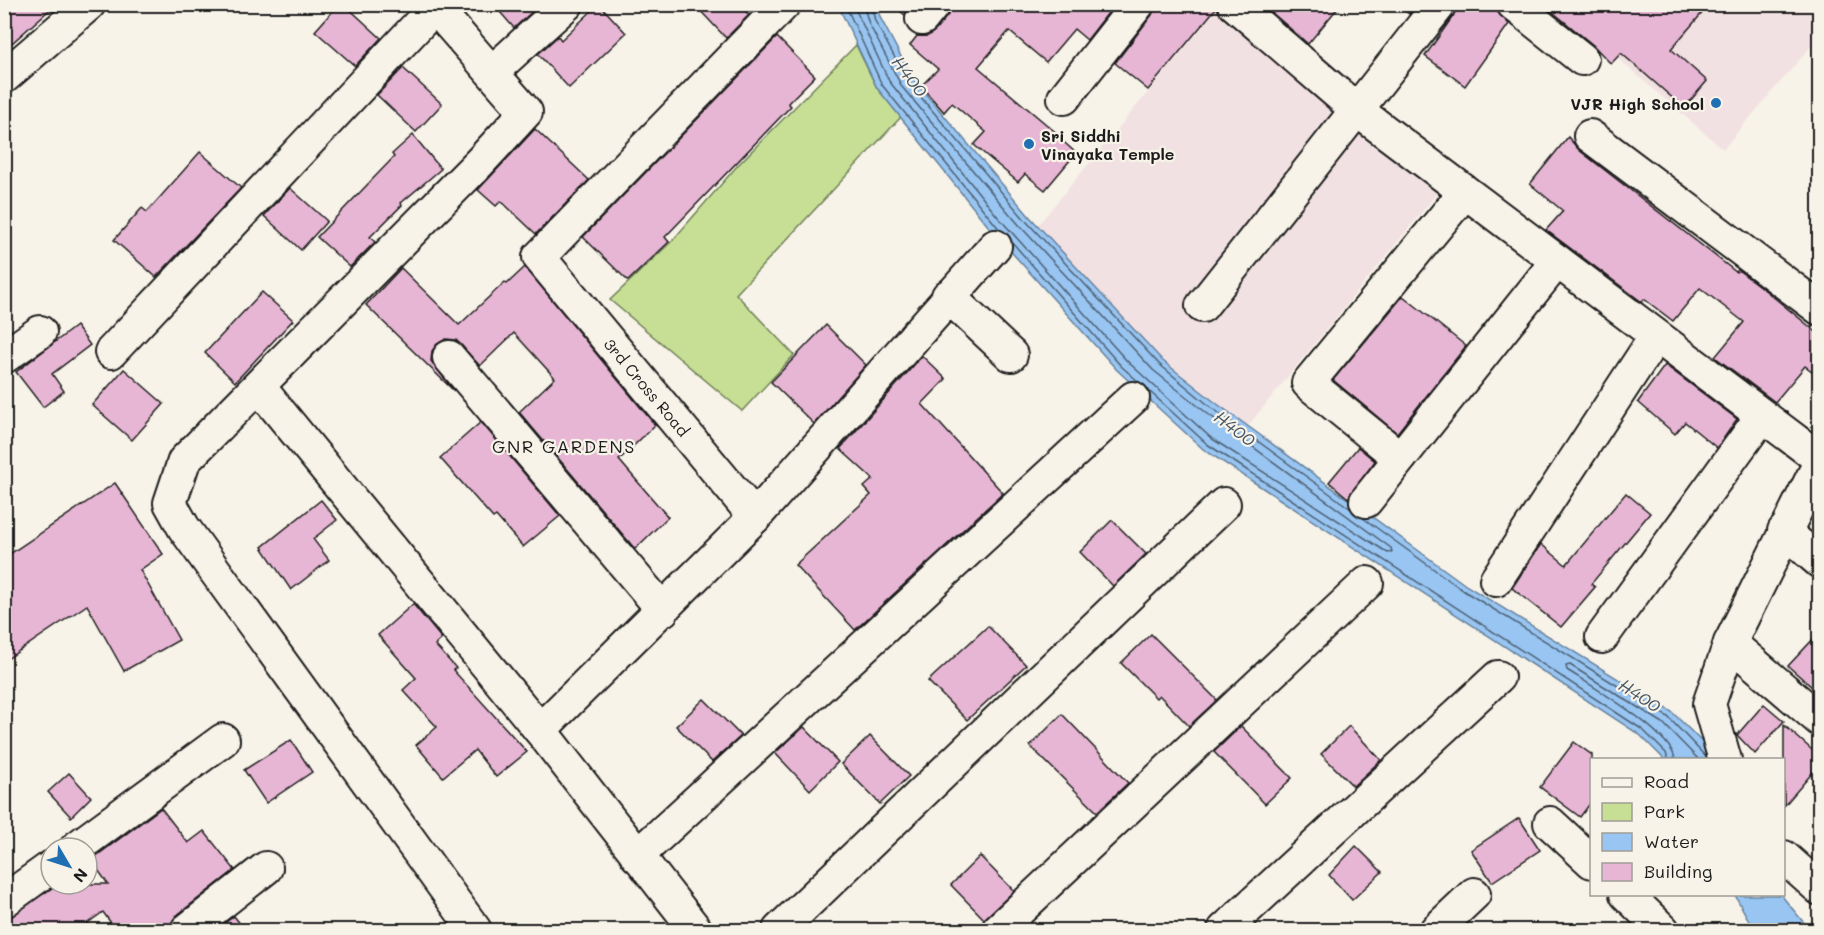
<svg xmlns="http://www.w3.org/2000/svg" width="1824" height="935" viewBox="0 0 1824 935" font-family="Mali,sans-serif">
	<style>
		.built { fill: #f2e1e2 }
		.green { fill: #c6df95; stroke: #717e58; stroke-width: 1.5 }
		.water { fill: #98c5f2; stroke: #66819c; stroke-width: 1.5 }
		.lines { fill: none; stroke-linecap: round; stroke-linejoin: round }
		.shore { stroke: #4e6072; stroke-width: 1.5 }
		.building { fill: #e8b6d5; stroke: #1c1c1c; stroke-width: 1.5 }
		.minor-casing { stroke: #1c1c1c; stroke-width: 36 }
		.minor { stroke: #f7f3e8; stroke-width: 32 }
		.poi-dot { fill: #1f6fb2; stroke: #f7f3e8; stroke-width: 2 }
		.labels { text-anchor: middle; dominant-baseline: central; stroke-width: 4.5; stroke-linejoin: round; paint-order: stroke }
		.poi-label { font-size: 16px; font-weight: bold; fill: #1c1c1c; stroke: #f7f3e8; text-anchor: end }
		.street-label { font-size: 16px; fill: #1c1c1c; stroke: #f7f3e8 }
		.water-label { font-size: 18px; font-style: italic; fill: #475767; stroke: #f7f3e8 }
		.neighbourhood-label { font-size: 18px; letter-spacing: 1.5px; fill: #1c1c1c; stroke: #f7f3e8 }
	</style>
	<rect width="100%" height="100%" fill="#f7f3e8"/>
	<filter id="ink" filterUnits="userSpaceOnUse"><feTurbulence type="fractalNoise" baseFrequency=".0167" numOctaves="2"/><feDisplacementMap in="SourceGraphic" scale="12" xChannelSelector="R" yChannelSelector="G"/><feConvolveMatrix kernelMatrix="1 2 1 2 8 2 1 2 1" color-interpolation-filters="sRGB"/></filter>
	<g filter="url(#ink)">
		<g class="built">
			<path d="M1663,5h156v32l-96,112 -106,-91z"/>
			<path d="M1217,9l222,182 -192,236 -84,-67 -125,-135z"/>
		</g>
		<path class="green" d="M856,45l21,43 24,29 -165,177 58,61 -52,56 -132,-111 62,-59 66,-76z"/>
		<g class="water">
			<path d="M838,5h38l5,14 32,60 117,138 133,144 53,42 251,183 205,126 36,36 6,11h-50l-24,-24 -437,-286 -86,-79 -129,-144 -111,-138z"/>
			<path d="M1735,895h46l29,35h-56z"/>
		</g>
		<g class="lines">
			<g class="shore">
				<path d="M845,4l37,81 118,145"/>
				<path d="M853,4l36,77 109,136 129,144 84,77 177,115 4,-1 -1,-4 -183,-134 -55,-44 -133,-144 -118,-139 -33,-63 -6,-20"/>
				<path d="M871,4l4,17 33,61 118,139 133,143 53,44 139,101"/>
				<path d="M1011,241l110,125 18,16"/>
				<path d="M1148,390l59,54 436,286 23,23 2,7"/>
				<path d="M1363,518l101,73 204,126 38,40"/>
				<path d="M1675,760c-1,-26 -85,-75 -108,-90l-1,-4 4,-1 93,58 36,37"/>
			</g>
		</g>
		<g class="building">
			<path d="M4,4h52l-52,46z"/>
			<path d="M339,4h5l37,34 -26,28 -40,-35z"/>
			<path d="M493,4h37l4,6 -20,18z"/>
			<path d="M599,4l27,29 -57,55 -31,-34 20,-18 3,4z"/>
			<path d="M694,4h45l10,11 -23,23z"/>
			<path d="M892,4h19l-6,11z"/>
			<path d="M952,4h163l-28,36 -13,-11 -28,33 -37,-31 -31,36 81,68 -2,1 19,17 -31,37 -20,-16 -7,8 -44,-37 12,-13 -34,-29 -8,9 -23,-26 17,-17 -28,-24 7,-9h11l8,-6 12,-15z"/>
			<path d="M1156,4h61v3l-69,83 -33,-27 37,-48z"/>
			<path d="M1262,4h79l-33,40z"/>
			<path d="M1396,4h21l-8,10z"/>
			<path d="M1458,4h37l2,7 12,13 -44,62 -40,-30 29,-41z"/>
			<path d="M1543,4h167l-39,45 36,32 -23,27 -63,-55 -10,11 -18,-19z"/>
			<path d="M777,37l38,39 -27,27 3,3 -126,131 4,5 -41,39 -45,-44z"/>
			<path d="M403,68l39,36 -26,28 -39,-37z"/>
			<path d="M535,129l54,51 -53,54 -35,-33 -5,5 -18,-16z"/>
			<path d="M413,135l28,34 -40,34 1,2 -32,32 5,5 -25,25 -33,-30 77,-80 -2,-3z"/>
			<path d="M1568,137l11,13 157,122 2,-2 28,21 54,44v42l-15,-11 -30,36 -60,-45 29,-35 -44,-34 -27,33 -29,-22 -2,3 -96,-72 17,-19 -33,-27z"/>
			<path d="M200,152l41,36 -85,89 -42,-37 28,-32 5,4z"/>
			<path d="M290,188l37,33 -26,29 -37,-34z"/>
			<path d="M525,267l130,158 -36,35 49,57 -33,32 -116,-137 36,-34 -41,-45 -34,33 -24,-26 -10,-1 -9,5 -5,7 -1,10 23,30 -88,-86 35,-37 58,57 46,-43 2,2z"/>
			<path d="M262,292l31,28 -58,62 -30,-29z"/>
			<path d="M1403,296l63,50 -69,87 -64,-53z"/>
			<path d="M826,325l40,40 -52,59 -43,-42z"/>
			<path d="M76,326l14,19 -38,29 12,17 -21,16 -27,-35z"/>
			<path d="M922,356l24,23 -24,25 81,89 -148,137 -60,-65 76,-70 -7,-8 9,-8 -33,-30z"/>
			<path d="M1665,365l72,54 -20,29 -32,-26 -10,12 -37,-32z"/>
			<path d="M124,369l40,35 -32,36 -40,-35z"/>
			<path d="M481,422l79,94 -37,31 -27,-31 -3,2 -53,-60z"/>
			<path d="M1358,447l17,14 -27,37 -19,-16z"/>
			<path d="M115,483l48,71 -23,16 39,70 -55,31 -37,-66 -83,56v-103z"/>
			<path d="M1626,493l24,20 -59,71 4,3 -34,40 -49,-39 29,-44 25,21z"/>
			<path d="M321,500l16,20 -24,19 16,21 -38,30 -29,-43z"/>
			<path d="M1112,520l34,34 -33,32 -33,-34z"/>
			<path d="M413,604l29,35 -7,6 21,23 -3,2 74,82 -31,25 -21,-27 -32,27 -27,-32 21,-18 -34,-37 13,-12 -38,-43z"/>
			<path d="M988,626l38,39 -59,55 -39,-39z"/>
			<path d="M1820,632v62l-32,-28z"/>
			<path d="M1151,634l66,66 -28,26 -30,-31 -3,3 -35,-35z"/>
			<path d="M704,699l37,37 -29,26 -36,-36z"/>
			<path d="M1764,704l20,17 -29,33 -18,-19z"/>
			<path d="M1062,714l66,69 -31,29 -67,-66z"/>
			<path d="M1784,725l36,32v7l-36,42z"/>
			<path d="M1241,726l51,52 -27,26 -51,-52z"/>
			<path d="M1349,726l32,34 -28,26 -32,-32z"/>
			<path d="M804,727l34,35 -28,28 -35,-37z"/>
			<path d="M870,736l39,40 -29,28 -39,-40z"/>
			<path d="M291,740l21,32 -46,31 -22,-33z"/>
			<path d="M1574,742l18,13v46l-12,16 -40,-30z"/>
			<path d="M69,773l22,24 -20,20 -23,-25z"/>
			<path d="M161,808l27,35 16,-12 31,39 -59,46 -7,14h-53l-13,-18 -25,18h-74v-10l54,-36h50l-17,-24z"/>
			<path d="M1519,818l21,32 -48,32 -21,-32z"/>
			<path d="M1356,846l26,26 -30,28 -23,-25z"/>
			<path d="M980,856l34,35 -30,28 -33,-34z"/>
			<path d="M234,916l11,14h-29z"/>
		</g>
		<g class="lines">
			<g class="minor-casing">
				<g id="minor">
					<path d="M432,4l94,108 -47,51 -295,298 -14,42 14,25 291,402"/>
					<path d="M1234,4l124,107 462,348"/>
					<path d="M1513,4l69,55"/>
					<path d="M922,19l12,-15"/>
					<path d="M492,72l75,-68"/>
					<path d="M4,77l85,-73"/>
					<path d="M1064,98l74,-94"/>
					<path d="M1590,136l230,173"/>
					<path d="M948,296l63,59"/>
					<path d="M1202,306l238,-302"/>
					<path d="M111,352l324,-345"/>
					<path d="M4,357l36,-25"/>
					<path d="M449,357l214,253"/>
					<path d="M259,387l281,343 156,200"/>
					<path d="M1400,458l-92,-75 157,-191"/>
					<path d="M1366,501l191,-240"/>
					<path d="M755,517l-216,-260 245,-253"/>
					<path d="M1784,531l36,31"/>
					<path d="M1496,580l160,-244"/>
					<path d="M1602,637l160,-221"/>
					<path d="M1730,643l90,77"/>
					<path d="M540,730l215,-213 240,-271"/>
					<path d="M1725,760l-16,-56 21,-61 90,-181"/>
					<path d="M1550,823l42,39"/>
					<path d="M76,848l147,-108"/>
					<path d="M637,856l496,-458"/>
					<path d="M1784,857l36,32"/>
					<path d="M1626,894l37,36"/>
					<path d="M4,901l47,-34"/>
					<path d="M187,930l79,-62"/>
					<path d="M779,930l445,-426"/>
					<path d="M998,930l369,-347"/>
					<path d="M1224,930l274,-253"/>
					<path d="M1436,930l38,-36"/>
				</g>
			</g>
			<use href="#minor" class="minor"/>
		</g>
	</g>
	<g class="poi-dot">
		<circle cx="1716" cy="103" r="6"/>
		<circle cx="1029" cy="144" r="6"/>
	</g>
	<g class="labels">
		<g class="poi-label">
			<text x="1704" y="103">VJR High School</text>
			<text x="1041" y="135" text-anchor="start">Sri Siddhi<tspan x="1041" dy="18">Vinayaka Temple</tspan></text>
		</g>
		<g class="street-label">
			<text transform="translate(647 387) rotate(50)">3rd Cross Road</text>
		</g>
		<g class="water-label">
			<text transform="translate(910 76) rotate(53)">H400</text>
			<text transform="translate(1235 428) rotate(37)">H400</text>
			<text transform="translate(1640 695) rotate(33)">H400</text>
		</g>
		<g class="neighbourhood-label">
			<text x="564" y="446">GNR GARDENS</text>
		</g>
	</g>
	<rect width="1824" height="935" fill="none" stroke="#f7f3e8" stroke-width="24"/>
	<rect x="12" y="12" width="1800" height="911" fill="none" stroke="#1c1c1c" stroke-width="2" filter="url(#ink)"/>
	<rect x="1590" y="758" width="195" height="138" fill="#f7f3e8" stroke="#9f9d96" stroke-width="1.5"/>
	<rect x="1602" y="778" width="30" height="9" fill="#f7f3e8" stroke="#9f9d96" stroke-width="1.5"/>
	<text x="1644" y="788" font-size="18" fill="#1c1c1c">Road</text>
	<rect x="1602" y="803" width="30" height="18" fill="#c6df95" stroke="#9f9d96" stroke-width="1.5"/>
	<text x="1644" y="818" font-size="18" fill="#1c1c1c">Park</text>
	<rect x="1602" y="833" width="30" height="18" fill="#98c5f2" stroke="#9f9d96" stroke-width="1.5"/>
	<text x="1644" y="848" font-size="18" fill="#1c1c1c">Water</text>
	<rect x="1602" y="863" width="30" height="18" fill="#e8b6d5" stroke="#9f9d96" stroke-width="1.5"/>
	<text x="1644" y="878" font-size="18" fill="#1c1c1c">Building</text>
	<g transform="translate(69 866) rotate(129)"><circle r="28" fill="#f7f3e8" stroke="#9f9d96" stroke-width="1.5"/>
	<path d="M0-4.5L10 22L0 15L-10 22Z" fill="#1f6fb2"/>
	<text y="-9" font-size="16" font-weight="bold" text-anchor="middle" fill="#1c1c1c">N</text>
	</g>
</svg>
